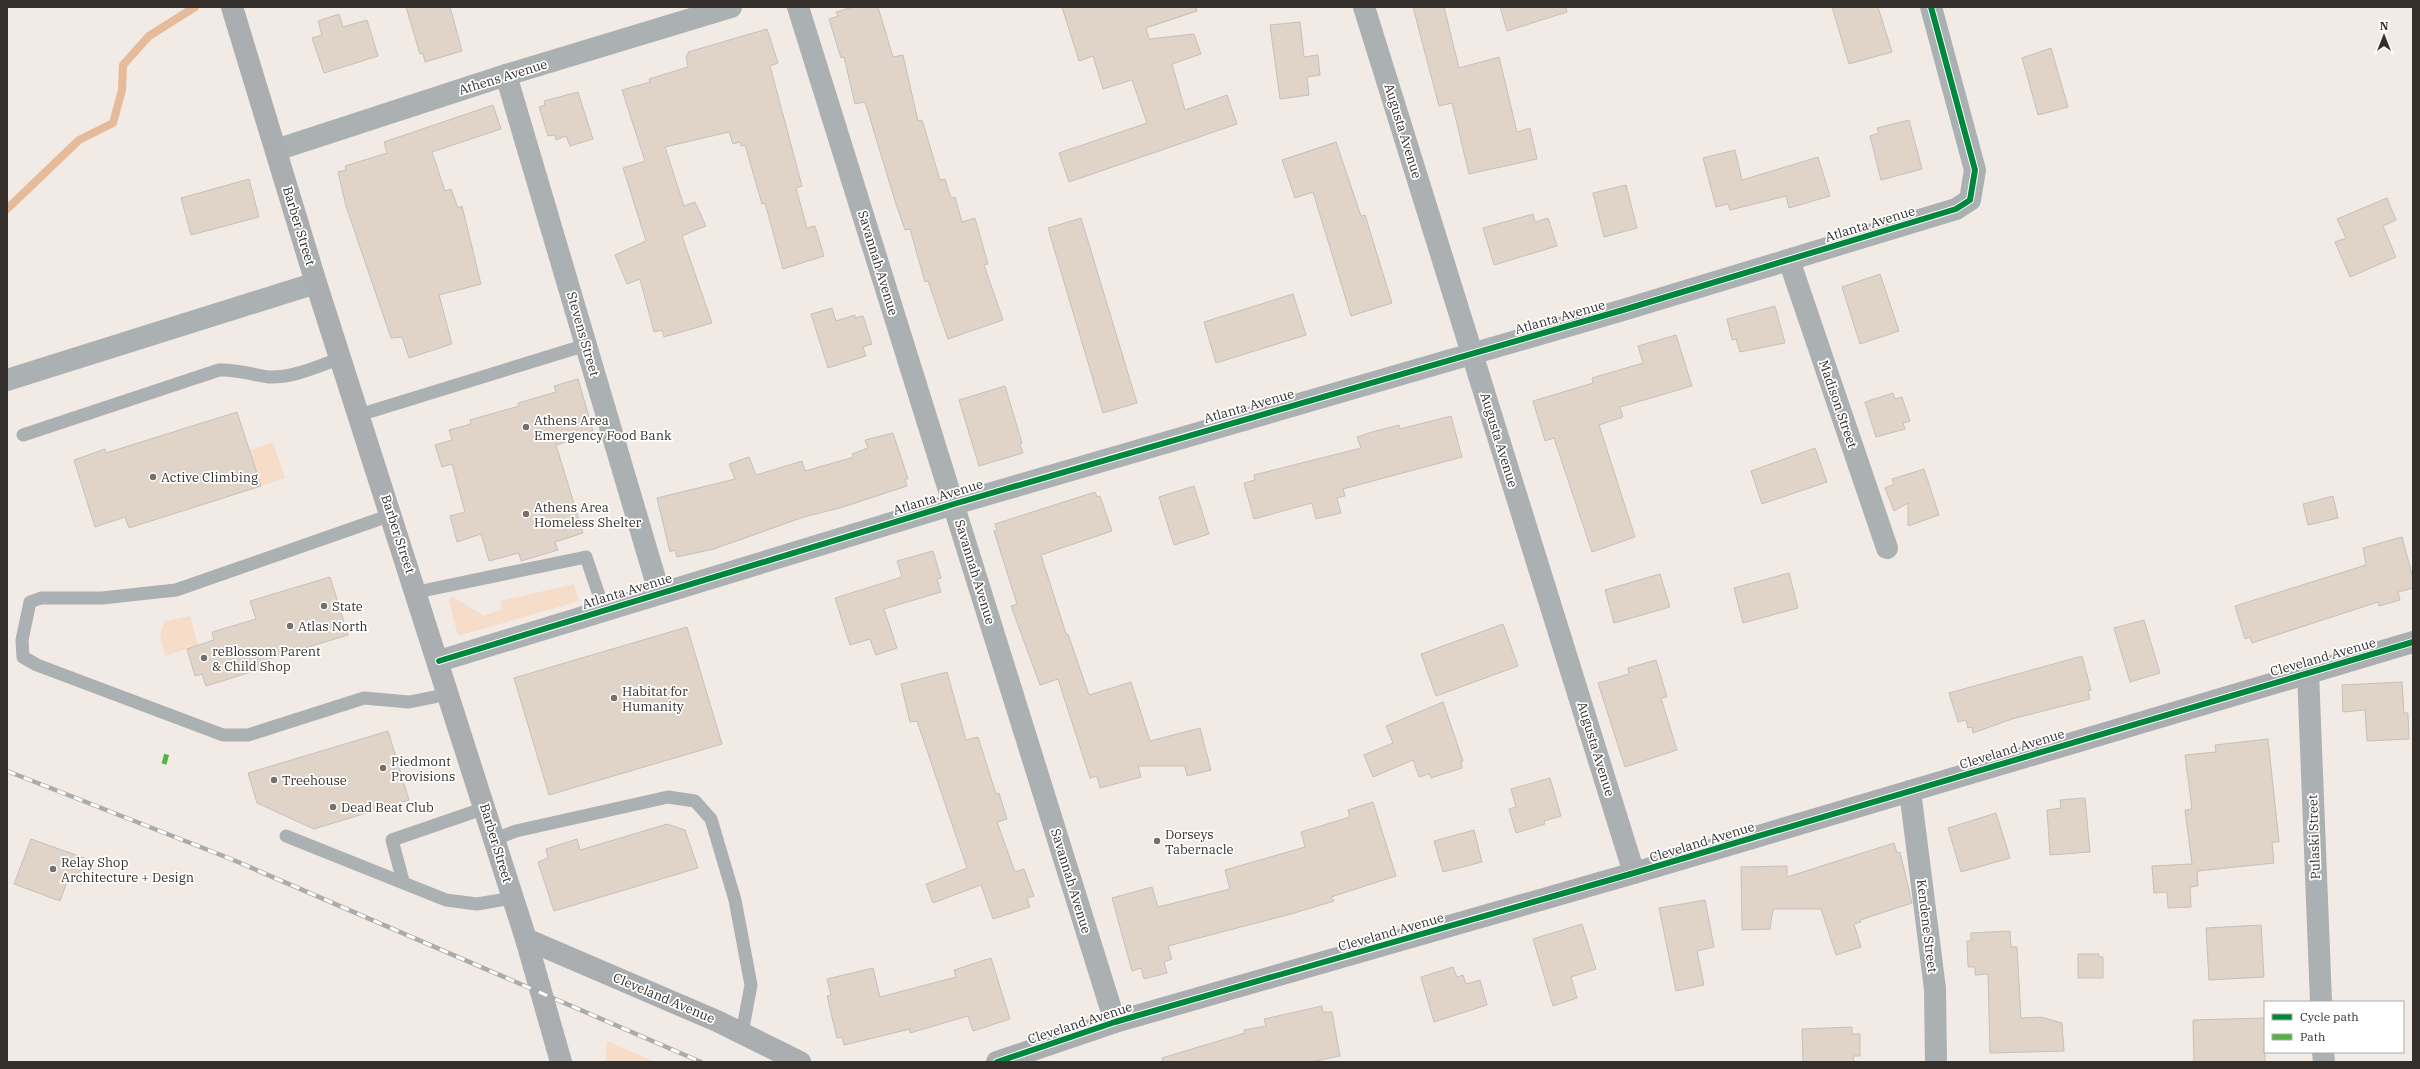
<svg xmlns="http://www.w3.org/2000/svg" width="2420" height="1069" viewBox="0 0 2420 1069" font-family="'IBM Plex Serif',serif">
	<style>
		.green { fill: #f6ddca }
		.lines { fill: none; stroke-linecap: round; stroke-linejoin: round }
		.stream { stroke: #e5bb99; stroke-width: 8 }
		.building { fill: #e0d3c7; stroke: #c6c0bb }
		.lane { stroke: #abb0b2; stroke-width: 13 }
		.street { stroke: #abb0b2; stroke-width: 22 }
		.secondary { stroke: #aaaeb1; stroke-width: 22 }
		.rail-casing { stroke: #ababaa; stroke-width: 4.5 }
		.rail { stroke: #fff; stroke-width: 3; stroke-dasharray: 9; stroke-linecap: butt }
		.quiet { stroke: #56b246; stroke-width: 5; stroke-dasharray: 10 5; stroke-linecap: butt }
		.cycleway-casing { stroke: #fff; stroke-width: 8 }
		.cycleway { stroke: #00873e; stroke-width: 6 }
		.poi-dot { fill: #76706b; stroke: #fff; stroke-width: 1.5 }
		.labels { text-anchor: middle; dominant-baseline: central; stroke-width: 3.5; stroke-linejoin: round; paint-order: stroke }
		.street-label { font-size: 13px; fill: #342f2a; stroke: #fff }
		.poi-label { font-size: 13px; fill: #342f2a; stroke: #fff; text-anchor: start }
	</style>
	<rect width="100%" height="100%" fill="#f2eae4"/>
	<g class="green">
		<path d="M273,442l12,36 -24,8 -12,-36z"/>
		<path d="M574,584l5,17 -121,35 -9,-35 3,-5 32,20 18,-7 -2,-8z"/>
		<path d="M190,616l8,29 -33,11 -5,-22 5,-13z"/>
		<path d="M607,1041l48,21h-50z"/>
	</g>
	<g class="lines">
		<path class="stream" d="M7,209l72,-69 34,-17 9,-33 1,-25 26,-29 46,-29"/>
	</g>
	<g class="building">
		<path d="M406,7h44l12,44 -37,11 -2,-9 -3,1z"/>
		<path d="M853,7h25l15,50 10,-2 15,66 4,-1 18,60 5,-1 6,19 4,-1 7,25 13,-4 13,46 -4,1 19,55 -55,19 -20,-58 -3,1 -15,-53 -5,1 -9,-26 -31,-102 -10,2 -11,-47 -3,1 -12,-39 9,-3 -2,-4z"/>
		<path d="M1062,7h134l1,4 -51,17 3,11 45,-5 7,20 -29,10 13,46 42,-15 10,29 -168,58 -10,-29 88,-30 -15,-43 -29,9 -10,-33 -14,5z"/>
		<path d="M1413,7h31l15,61 40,-11 18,75 13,-4 7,31 -68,15 -17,-71 -13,3z"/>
		<path d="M1500,7h66l1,5 -60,19z"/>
		<path d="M1832,7h46l14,45 -43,12z"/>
		<path d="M339,14l4,13 24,-7 11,36 -54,17 -12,-35 10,-3 -4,-14z"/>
		<path d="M1300,22l4,35 14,-2 2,20 -13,2 2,18 -29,4 -10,-74z"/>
		<path d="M767,29l11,34 -8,3 32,120 -6,2 11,40 8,-2 9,30 -41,13 -18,-66 -3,1 -17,-59 -4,1 -1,-4 -7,2 -4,-12 -64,15 19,59 11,-4 11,24 -24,10 30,87 -48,14 -2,-7 -8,2 -14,-53 -13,5 -12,-29 31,-14 -23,-73 22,-7 -23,-71 28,-8 -1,-3 39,-12 -2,-11 2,-1v-3z"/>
		<path d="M2051,48l17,59 -30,8 -16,-57z"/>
		<path d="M578,92l15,47 -23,7 -4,-10 -10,4 -1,-5 -7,1 -9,-29 6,-2 -1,-4z"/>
		<path d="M493,105l8,24 -69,23 13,39 6,-2 7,19 4,-2 19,78 -42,11 13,49 -43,14 -7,-21 -11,1 -45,-132 -8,-34 8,-2 -1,-4 42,-13 -3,-11z"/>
		<path d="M1909,120l13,49 -41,11 -11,-44 9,-3 -2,-5z"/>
		<path d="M1336,142l25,74 4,-1 27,88 -41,13 -38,-124 -18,6 -13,-38z"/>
		<path d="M1735,150l7,30 76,-23 12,39 -41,12 -3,-12 -56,14 -2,-6 -12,3 -13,-49z"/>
		<path d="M249,179l10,38 -68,18 -10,-37z"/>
		<path d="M1626,185l11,43 -33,9 -11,-44z"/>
		<path d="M2387,198l9,22 -13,6 13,31 -46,20 -15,-35 11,-4 -9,-19z"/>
		<path d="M1533,214l2,8 13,-4 9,28 -63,19 -11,-37z"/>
		<path d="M1081,218l56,185 -34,10 -55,-185z"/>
		<path d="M1880,274l19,57 -39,13 -18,-57z"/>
		<path d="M1293,294l13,41 -90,28 -12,-41z"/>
		<path d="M1775,306l10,37 -45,9 -4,-13 -4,1 -5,-21z"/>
		<path d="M832,308l4,13 19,-6v3l8,-2 9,28 -9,3 3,9 -38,12 -17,-54z"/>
		<path d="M1676,335l16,51 -72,21 3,10 -24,8 36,112 -43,15 -38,-114 -9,3 -12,-40 60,-18 -1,-5 51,-15 -5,-17z"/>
		<path d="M578,379l16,55 -38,11 27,88 -28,9 3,8 -37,11 -2,-8 -30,8 -8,-27 -24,8 -7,-26 15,-4 -13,-48 -10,3 -7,-22 17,-5 -3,-10 22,-6 -1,-4 49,-14 -1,-3 38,-11 -2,-6z"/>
		<path d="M1005,386l17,57 -2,1 3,9 -44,13 -20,-66z"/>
		<path d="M1893,393l2,6 7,-2 8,24 -7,2 2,6 -29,8 -11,-35z"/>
		<path d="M237,412l24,74 -132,42 -4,-11 -30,10 -21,-67 31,-11 1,4z"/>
		<path d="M1451,416l11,41 -119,32 2,7 -8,2 4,15 -25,6 -4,-16 -58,16 -10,-36 11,-3 -1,-5 107,-27 -4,-11 15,-5 27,-7 1,4z"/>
		<path d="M893,433l15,46h-3l2,7 -67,22 -36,9 -90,32 -37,8 -2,-7 -5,2 -13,-54 78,-19 -6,-15 20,-7 7,18 46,-14 3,10 49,-14 -2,-3 16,-6 -3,-8z"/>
		<path d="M1815,448l12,34 -65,22 -11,-33z"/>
		<path d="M1924,469l15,46 -31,11v-23l-14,8 -9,-23 9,-4 -2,-5z"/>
		<path d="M1194,486l15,48 -35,11 -15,-48z"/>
		<path d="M1095,492l2,5 3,-1 12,35 -71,24 25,79h2l21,61 42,-13 19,59 50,-13 11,42 -24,6 -2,-10h-47l3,11 -41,11 -3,-12 -7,2 -32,-99 -18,6 -29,-79 6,-2 -23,-73 3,-1 -2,-6z"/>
		<path d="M2333,496l5,22 -30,7 -5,-21z"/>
		<path d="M2402,537l11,41v10l-15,4 2,8 -21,6 -1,-4 -126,41 -2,-6 -5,2 -10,-33 131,-41 -3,-17z"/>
		<path d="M933,551l8,27 -4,1 4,13 -57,17 13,39 -21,7 -6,-16 -20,6 -15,-47 67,-21 -5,-16z"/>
		<path d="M1789,573l9,35 -55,15 -9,-35z"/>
		<path d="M1660,574l10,33 -56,16 -9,-33z"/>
		<path d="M330,577l18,58 -79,24 1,7 -64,20 -4,-12 -7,2 -8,-27 27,-9 -2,-8 44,-13 -6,-18z"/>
		<path d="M2144,620l16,53 -30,9 -16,-54z"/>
		<path d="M1503,624l15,42 -82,30 -15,-42z"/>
		<path d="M687,627l35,117 -173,51 -35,-117z"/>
		<path d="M2082,656l9,34 -3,1 2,8 -78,20 -39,14 -1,-6 -4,1 -2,-8 -8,2 -9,-29z"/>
		<path d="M1656,660l11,37 -6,1 16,52 -52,17 -27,-84 31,-9 -1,-6z"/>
		<path d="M947,672l19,68 12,-3 18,57 3,-1 8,26 -10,3 18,50 9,-3 10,27 -7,2 3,9 -37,12 -12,-34 -48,18 -7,-19 41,-16 -50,-147 -7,1 -9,-38z"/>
		<path d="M2402,682l2,31h4l1,26 -42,2 -2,-31 -22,2 -1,-27z"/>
		<path d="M1443,702l20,59h-2l1,7 -31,10 -2,-4 -10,3 -6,-17 -40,17 -9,-22 29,-12 -7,-17z"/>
		<path d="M388,731l21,69 -95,29 -57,-26 -9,-30z"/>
		<path d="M2268,739l11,103h-7l2,21 -77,8 1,15 -8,1 1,20 -23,1 -1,-16 -13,1 -2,-27 40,-2 -7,-54 7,-1 -7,-54 31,-3 -1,-7z"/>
		<path d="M1550,778l11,38 -17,5 1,3 -29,9 -7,-24 7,-2 -5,-18z"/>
		<path d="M2085,798l5,54 -40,3 -3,-45 14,-2 -1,-8z"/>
		<path d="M1373,802l23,74 -65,21 3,4 -43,13 -123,32 4,13 -8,3 3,11 -23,6 -3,-11 -9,3 -20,-73 40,-11 6,20 72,-18 -5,-19 80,-23 -4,-15 49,-15 -2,-7z"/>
		<path d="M1996,813l14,45 -49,14 -13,-44z"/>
		<path d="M667,824l18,6 13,38 -144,43 -16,-49 10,-4 -2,-9 31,-10 3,11z"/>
		<path d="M1474,830l8,32 -39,10 -9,-31z"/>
		<path d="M31,839l59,21 -9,24 -13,-5 -8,22 -46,-17z"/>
		<path d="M1894,843l3,10 3,-1 12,51 -52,17 1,2 -7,2 7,23 -25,8 -15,-46h-48l-3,20 -28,1 -1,-63 46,-1v11z"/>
		<path d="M1705,900l9,47 -17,4 7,34 -28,6 -17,-83z"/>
		<path d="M1582,924l14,45 -25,8 6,21 -24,8 -20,-67z"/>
		<path d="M2261,925l3,52 -55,3 -3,-52z"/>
		<path d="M2010,931l1,16h6l4,71 20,-1 21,6 2,28 -74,2 -2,-79 -13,1v-8h-7l-1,-26h4v-8z"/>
		<path d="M2078,954h21v3h4v21h-25z"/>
		<path d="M991,958l19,61 -37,12 -5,-15 -58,17v-4l-66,16 -2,-8 -5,1 -10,-42 4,-1 -4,-16 46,-11 7,29 76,-20 -2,-7z"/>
		<path d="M1453,967l4,10 6,-2 3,9 14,-4 7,25 -53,17 -13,-45z"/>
		<path d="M1322,1006l1,6h9l8,44 -29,6h-148l-1,-4 83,-25 -1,-3 22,-4 -2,-7z"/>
		<path d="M2265,1018v44h-71l-1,-42z"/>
		<path d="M1852,1027v7h8v22h-7l1,6h-51l-1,-33z"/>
	</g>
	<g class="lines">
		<g class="lane">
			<path d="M359,415l227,-70"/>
			<path d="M23,435l196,-65c18,-1 33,5 50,7 24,1 50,-11 72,-19"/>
			<path d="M391,515l-215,75 -74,8h-61l-11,4 -8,38 1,17 14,8 186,70h25l116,-37 45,4 40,-8"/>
			<path d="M417,592l169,-35 18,53"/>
			<path d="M286,836l160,64 31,4 36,-6"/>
			<path d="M495,839l21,-8 152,-34 27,4 16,18 24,81 16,85 -9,48"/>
			<path d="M403,881l-11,-41 93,-32"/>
		</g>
		<g class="street">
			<path d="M798,7l317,1015"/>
			<path d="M1364,7l270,866"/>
			<path d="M506,75l153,517"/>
			<path d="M276,150l230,-75 225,-68"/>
			<path d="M1789,260l98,288"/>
			<path d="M7,380l309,-97"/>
			<path d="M439,661l515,-157 669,-194 333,-101 14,-9 5,-30 -44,-163"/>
			<path d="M2308,672l13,330"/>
			<path d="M1910,791l25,198 1,73"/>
			<path d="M2323,1052l1,10"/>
		</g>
		<g class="secondary">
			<path d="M232,7l84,276 210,656 35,123"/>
			<path d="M526,939l191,82 83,41"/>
			<path d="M997,1062l118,-40 519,-149 779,-231"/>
		</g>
		<g class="rail-casing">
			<path id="rail" d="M7,771l224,88 470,203"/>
		</g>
		<use href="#rail" class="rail"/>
		<path class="quiet" d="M164,764l3,-11"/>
		<g class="cycleway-casing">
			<g id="cycleway">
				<path d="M439,661l515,-157 669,-194 333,-101 14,-9 5,-30 -44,-163"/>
				<path d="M997,1062l118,-40 519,-149 779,-231"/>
			</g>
		</g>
		<use href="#cycleway" class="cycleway"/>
	</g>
	<g class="poi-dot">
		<circle cx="526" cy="427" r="4"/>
		<circle cx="153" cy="477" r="4"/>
		<circle cx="526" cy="514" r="4"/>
		<circle cx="324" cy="606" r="4"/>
		<circle cx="290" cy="626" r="4"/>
		<circle cx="204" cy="658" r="4"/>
		<circle cx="614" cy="698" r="4"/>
		<circle cx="383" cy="768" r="4"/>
		<circle cx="274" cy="780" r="4"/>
		<circle cx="333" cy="807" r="4"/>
		<circle cx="1157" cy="841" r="4"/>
		<circle cx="53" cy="869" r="4"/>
	</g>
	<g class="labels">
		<g class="street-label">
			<text transform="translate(503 77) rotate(-17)">Athens Avenue</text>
			<text transform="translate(1403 131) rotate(73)">Augusta Avenue</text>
			<text transform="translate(1870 224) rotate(-17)">Atlanta Avenue</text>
			<text transform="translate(299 226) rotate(73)">Barber Street</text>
			<text transform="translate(878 263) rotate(73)">Savannah Avenue</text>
			<text transform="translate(1560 317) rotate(-16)">Atlanta Avenue</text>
			<text transform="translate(583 334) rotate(74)">Stevens Street</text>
			<text transform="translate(1838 404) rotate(71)">Madison Street</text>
			<text transform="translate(1249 406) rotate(-16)">Atlanta Avenue</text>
			<text transform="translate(1499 440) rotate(73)">Augusta Avenue</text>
			<text transform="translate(938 497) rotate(-17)">Atlanta Avenue</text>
			<text transform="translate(398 534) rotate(72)">Barber Street</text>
			<text transform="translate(975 572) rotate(73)">Savannah Avenue</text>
			<text transform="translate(627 591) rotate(-17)">Atlanta Avenue</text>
			<text transform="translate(2323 657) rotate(-16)">Cleveland Avenue</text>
			<text transform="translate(1596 749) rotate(73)">Augusta Avenue</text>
			<text transform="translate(2012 749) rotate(-17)">Cleveland Avenue</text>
			<text transform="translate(2314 837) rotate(-92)">Pulaski Street</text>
			<text transform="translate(1702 842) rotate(-17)">Cleveland Avenue</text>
			<text transform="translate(496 843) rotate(73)">Barber Street</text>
			<text transform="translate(1071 881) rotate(73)">Savannah Avenue</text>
			<text transform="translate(1927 926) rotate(83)">Kendene Street</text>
			<text transform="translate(1391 932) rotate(-16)">Cleveland Avenue</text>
			<text transform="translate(664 998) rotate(23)">Cleveland Avenue</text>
			<text transform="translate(1080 1023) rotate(-18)">Cleveland Avenue</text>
		</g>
		<g class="poi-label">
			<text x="534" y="420">Athens Area<tspan x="534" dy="15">Emergency Food Bank</tspan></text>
			<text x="161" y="477">Active Climbing</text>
			<text x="534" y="507">Athens Area<tspan x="534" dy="15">Homeless Shelter</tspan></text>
			<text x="332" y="606">State</text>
			<text x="298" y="626">Atlas North</text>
			<text x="212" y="651">reBlossom Parent<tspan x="212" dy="15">&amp; Child Shop</tspan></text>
			<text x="622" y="691">Habitat for<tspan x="622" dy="15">Humanity</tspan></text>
			<text x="391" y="761">Piedmont<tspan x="391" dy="15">Provisions</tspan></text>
			<text x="282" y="780">Treehouse</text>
			<text x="341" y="807">Dead Beat Club</text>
			<text x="1165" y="834">Dorseys<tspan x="1165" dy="15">Tabernacle</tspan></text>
			<text x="61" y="862">Relay Shop<tspan x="61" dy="15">Architecture + Design</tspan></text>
		</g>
	</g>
	<rect width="2420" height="1069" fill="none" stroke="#342f2a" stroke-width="16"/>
	<rect x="2264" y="1001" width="140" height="52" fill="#ffffff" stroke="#aeacaa"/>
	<rect x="2272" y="1014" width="20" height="6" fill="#00873e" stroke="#aeacaa"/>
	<text x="2300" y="1021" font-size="12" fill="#342f2a">Cycle path</text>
	<rect x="2272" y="1034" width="20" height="6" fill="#56b246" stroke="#aeacaa"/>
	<text x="2300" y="1041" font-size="12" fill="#342f2a">Path</text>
	<g transform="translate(2384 36)" stroke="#ffffff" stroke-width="3" paint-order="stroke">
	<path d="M0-3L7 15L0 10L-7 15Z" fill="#342f2a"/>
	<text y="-6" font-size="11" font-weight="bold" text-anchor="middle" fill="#342f2a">N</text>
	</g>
</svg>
